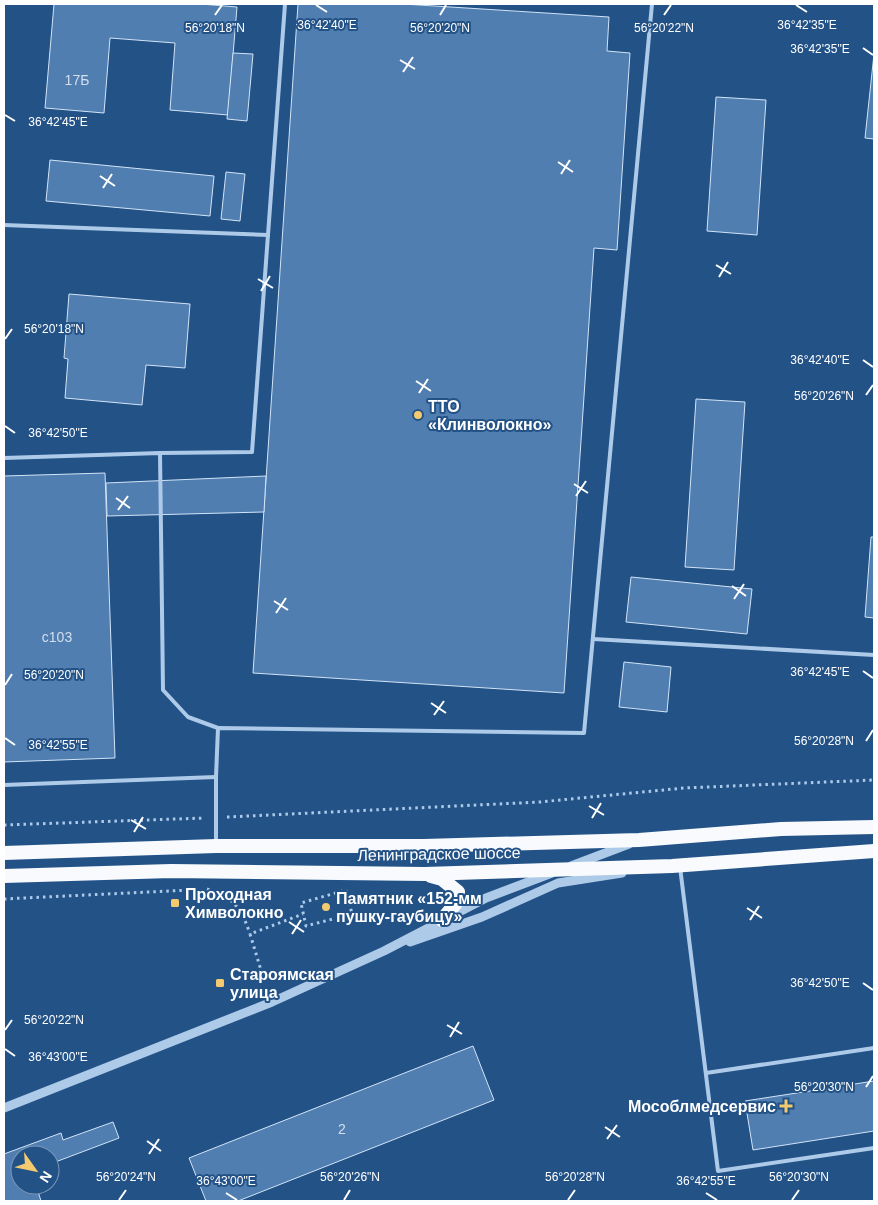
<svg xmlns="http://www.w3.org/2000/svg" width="878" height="1205" viewBox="0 0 878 1205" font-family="Arial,sans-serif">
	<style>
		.building { fill: #507eb1; stroke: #d2e4f7 }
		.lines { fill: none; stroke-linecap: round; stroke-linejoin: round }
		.path { stroke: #aecae9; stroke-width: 3; stroke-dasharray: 2.5 4; stroke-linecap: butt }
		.service { stroke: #aecae9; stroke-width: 4 }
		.tertiary { stroke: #aecae9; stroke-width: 9 }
		.trunk { stroke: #f8fafe; stroke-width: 14 }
		.ticks { fill: none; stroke: #fff; stroke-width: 2 }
		.poi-dot { fill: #f4ca71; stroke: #235287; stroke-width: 2 }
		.labels { text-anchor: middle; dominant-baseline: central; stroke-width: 4; stroke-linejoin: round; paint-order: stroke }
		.number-label { font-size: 14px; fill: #d3dfec }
		.poi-label { font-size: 16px; font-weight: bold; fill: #fff; stroke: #235287; text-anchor: start }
		.street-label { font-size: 16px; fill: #fff; stroke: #235287 }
		.ticks-label { font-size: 12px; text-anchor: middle; fill: #fff; stroke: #235287; stroke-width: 4; stroke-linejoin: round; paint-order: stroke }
	</style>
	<rect width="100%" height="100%" fill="#235287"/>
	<g class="building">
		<path d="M54,4h147l36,3 -9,108 -58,-5 5,-67 -65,-5 -6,75 -59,-5z"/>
		<path d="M298,4h105l206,13 -2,34 23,2 -13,197 -23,-2 -30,445 -311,-20z"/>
		<path d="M233,53l20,1 -6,67 -20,-2z"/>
		<path d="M874,54v85l-9,-1z"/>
		<path d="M716,97l50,3 -9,135 -50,-4z"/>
		<path d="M50,160l164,16 -4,40 -164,-15z"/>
		<path d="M226,172l19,2 -5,47 -19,-2z"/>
		<path d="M69,294l121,10 -5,64 -39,-3 -4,40 -77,-7 3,-39 -4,-1z"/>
		<path d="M696,399l49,3 -11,168 -49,-3z"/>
		<path d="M105,473l10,285 -111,4v-286z"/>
		<path d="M266,476l-2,36 -157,4 -1,-33z"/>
		<path d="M871,537h3v81l-9,-1z"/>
		<path d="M631,577l121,12 -5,45 -121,-12z"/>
		<path d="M624,662l47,5 -4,45 -48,-5z"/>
		<path d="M473,1046l21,54 -256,101h-32l-17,-43z"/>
		<path d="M874,1081v50l-121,19 -8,-49z"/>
		<path d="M113,1122l6,16 -69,26v-9h-30v30h16l5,16h-37v-47l57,-21 2,7z"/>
	</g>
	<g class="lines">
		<g class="path">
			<path d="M227,817l313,-15 144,-14 190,-8"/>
			<path d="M4,825l201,-7"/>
			<path d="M207,889c27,9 34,18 43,45"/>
			<path d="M346,890l6,24 -46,12 -5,-23z"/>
			<path d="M4,899l186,-9"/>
			<path d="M264,980l-14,-46 53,-20"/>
		</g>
		<g class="service">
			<path d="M4,225l264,10"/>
			<path d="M160,453l92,-1 33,-448"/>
			<path d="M4,458l156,-5 3,237 25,27 30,11"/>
			<path d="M593,639l281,16"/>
			<path d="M4,785l212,-8"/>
			<path d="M216,844v-67l2,-49 366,5 68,-729"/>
			<path d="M680,867l38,304 156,-23"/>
			<path d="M706,1073l168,-25"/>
		</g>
		<g class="tertiary">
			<path d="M571,866l58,-22"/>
			<path d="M410,942l72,-25 76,-34 64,-10"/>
			<path d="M4,1108l268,-106 112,-51 102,-53 66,-25"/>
		</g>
		<g class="trunk">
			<path d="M4,853l212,-7h208l215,-6 142,-11 93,-2"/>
			<path d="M4,876l167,-5 254,3 247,-8 202,-15"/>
			<path d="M431,876l11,3 16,13 -2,11 -14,17"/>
		</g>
	</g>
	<path class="ticks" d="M316,5l11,7M796,5l11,7M215,15l7,-10M440,15l6,-10M664,15l7,-10M863,48l10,7M400,60l15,9M403,72l10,-15M5,115l10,6M558,162l15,10M561,174l9,-14M100,176l15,10M103,188l9,-14M716,265l15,9M719,277l9,-15M258,279l15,9M261,291l9,-15M5,339l7,-10M863,360l10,7M416,381l15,10M419,393l9,-14M866,395l7,-10M5,426l10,7M574,484l14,9M576,496l10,-15M116,498l14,10M118,510l10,-14M732,586l14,10M734,599l10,-15M274,601l14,9M276,613l10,-15M863,671l10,7M5,685l7,-11M431,703l15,10M434,715l10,-14M5,738l10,7M866,741l7,-11M589,806l15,9M592,818l9,-15M131,820l15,9M134,832l9,-15M747,908l15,10M750,920l9,-14M289,922l15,10M292,934l9,-14M863,983l10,7M447,1025l15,9M5,1030l7,-10M450,1037l9,-15M5,1049l10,7M866,1087l7,-11M605,1127l15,10M607,1139l10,-14M147,1141l14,10M149,1154l10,-15M226,1193l11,7M706,1193l11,7M119,1200l7,-10M344,1200l6,-10M568,1200l7,-10M792,1200l7,-10"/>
	<g class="poi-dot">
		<circle cx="418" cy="415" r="5"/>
		<rect x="170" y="898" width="10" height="10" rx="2.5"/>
		<circle cx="326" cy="907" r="5"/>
		<rect x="215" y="978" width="10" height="10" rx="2.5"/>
		<path d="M783.5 1098.5h5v5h5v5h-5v5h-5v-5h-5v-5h5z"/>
	</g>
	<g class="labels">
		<g class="number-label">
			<text x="77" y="80">17Б</text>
			<text x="57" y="637">c103</text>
			<text x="342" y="1129">2</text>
		</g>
		<g class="poi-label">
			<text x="428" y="406">ТТО<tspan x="428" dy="18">«Клинволокно»</tspan></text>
			<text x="185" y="894">Проходная<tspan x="185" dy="18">Химволокно</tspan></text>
			<text x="336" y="898">Памятник «152-мм<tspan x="336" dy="18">пушку-гаубицу»</tspan></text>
			<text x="230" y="974">Староямская<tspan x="230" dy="18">улица</tspan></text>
			<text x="776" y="1106" text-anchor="end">Мособлмедсервис</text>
		</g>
		<g class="street-label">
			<text transform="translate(439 854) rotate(-1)">Ленинградское шоссе</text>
		</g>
	</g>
	<g class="ticks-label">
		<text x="327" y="29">36°42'40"E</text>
		<text x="807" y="29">36°42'35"E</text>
		<text x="215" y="32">56°20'18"N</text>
		<text x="440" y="32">56°20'20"N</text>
		<text x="664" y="32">56°20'22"N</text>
		<text x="820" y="53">36°42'35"E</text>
		<text x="58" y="126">36°42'45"E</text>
		<text x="54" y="333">56°20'18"N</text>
		<text x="820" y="364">36°42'40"E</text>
		<text x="824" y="400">56°20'26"N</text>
		<text x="58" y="437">36°42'50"E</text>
		<text x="820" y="676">36°42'45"E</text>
		<text x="54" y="679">56°20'20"N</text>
		<text x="824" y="745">56°20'28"N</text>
		<text x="58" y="749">36°42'55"E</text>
		<text x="820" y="987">36°42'50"E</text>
		<text x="54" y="1024">56°20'22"N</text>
		<text x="58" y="1061">36°43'00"E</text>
		<text x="824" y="1091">56°20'30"N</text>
		<text x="126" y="1181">56°20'24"N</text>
		<text x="350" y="1181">56°20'26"N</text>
		<text x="575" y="1181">56°20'28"N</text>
		<text x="799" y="1181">56°20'30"N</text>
		<text x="226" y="1185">36°43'00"E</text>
		<text x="706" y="1185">36°42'55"E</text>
	</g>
	<rect width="878" height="1205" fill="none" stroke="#ffffff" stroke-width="10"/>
	<g transform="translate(35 1170) rotate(123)"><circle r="24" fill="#235287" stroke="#7b97b7"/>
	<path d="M0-4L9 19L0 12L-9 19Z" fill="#f4ca71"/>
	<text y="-8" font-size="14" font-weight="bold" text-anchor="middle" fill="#ffffff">N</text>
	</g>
</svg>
